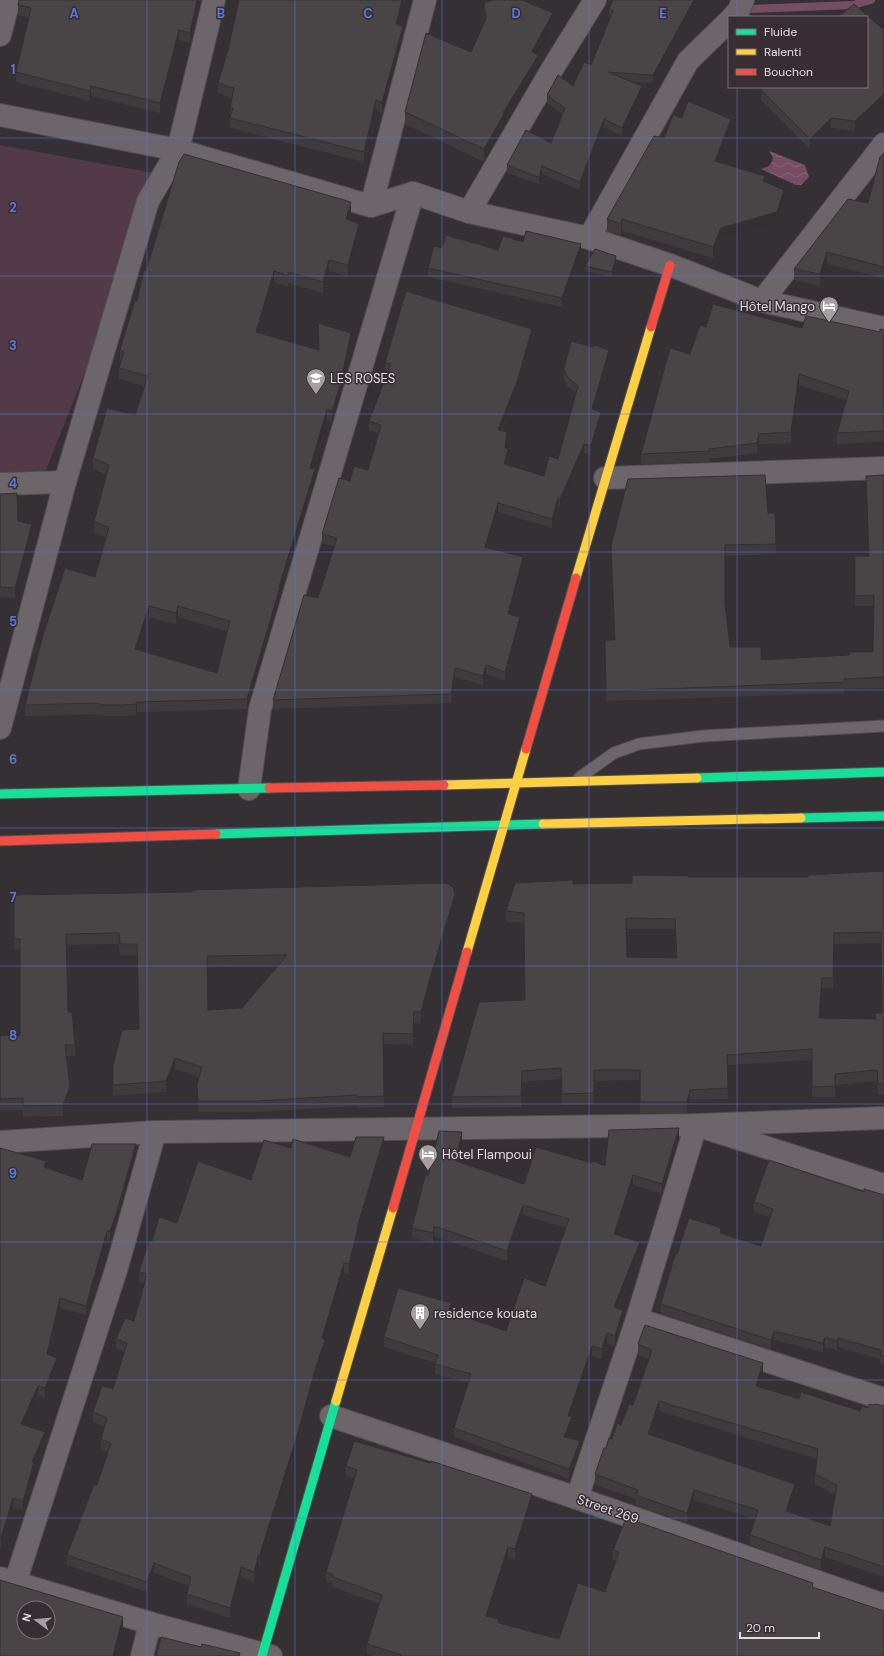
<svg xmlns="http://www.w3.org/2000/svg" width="884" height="1656" viewBox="0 0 884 1656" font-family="'DM Sans',sans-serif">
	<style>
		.green { fill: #533a48 }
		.water { fill: url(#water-waves) }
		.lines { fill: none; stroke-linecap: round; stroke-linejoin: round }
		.stream { stroke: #764d64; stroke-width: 8 }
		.lane-casing { stroke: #504d4f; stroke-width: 13 }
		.street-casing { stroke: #504d4f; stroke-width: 24 }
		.fast-casing { stroke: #504d4f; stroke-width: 11 }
		.slow-casing { stroke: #504d4f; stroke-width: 11 }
		.jam-casing { stroke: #504d4f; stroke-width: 11 }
		.lane { stroke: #6c6569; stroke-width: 11 }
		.street { stroke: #6c6569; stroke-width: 22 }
		.fast { stroke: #16e098; stroke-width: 9 }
		.slow { stroke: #ffcf43; stroke-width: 9 }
		.jam { stroke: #f24e42; stroke-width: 9 }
		.wall { fill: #3f3b3d; fill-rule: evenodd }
		.shaded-wall { fill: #333032 }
		.building { fill: #494547; stroke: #333032; fill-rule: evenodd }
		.grid { fill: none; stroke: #5979da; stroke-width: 1; stroke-opacity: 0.55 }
		.labels { text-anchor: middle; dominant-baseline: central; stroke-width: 3; stroke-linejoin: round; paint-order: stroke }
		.poi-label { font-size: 13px; fill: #e4dde0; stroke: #382d33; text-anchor: start }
		.street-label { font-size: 13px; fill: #e4dde0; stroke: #382d33 }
		.grid-label { font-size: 13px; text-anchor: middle; font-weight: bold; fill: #5979da; stroke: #382d33; stroke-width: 3; stroke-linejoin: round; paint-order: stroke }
	</style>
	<defs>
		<pattern id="water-waves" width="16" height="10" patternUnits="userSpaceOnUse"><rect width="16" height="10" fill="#764d64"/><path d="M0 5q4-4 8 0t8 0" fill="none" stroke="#89667a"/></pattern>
	</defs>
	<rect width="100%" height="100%" fill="#353033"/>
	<path class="green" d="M0,145l164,30 -121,302 -43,-2z"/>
	<path class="water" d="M769,151l36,14 4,12 -8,8h-5l-35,-16c7,-2 10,-3 12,-11z"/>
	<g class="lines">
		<path class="stream" d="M741,4l11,5 101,-4 18,-5"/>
		<g class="lane-casing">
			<path id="lane" d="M579,778l35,-25 25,-9 64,-8 181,-10"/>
		</g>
		<g class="street-casing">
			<g id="street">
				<path d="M733,17l6,-7 4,-10"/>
				<path d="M0,35l9,-35"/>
				<path d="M0,115l178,35 193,56 42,-13 56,19 120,26 81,27 92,36 122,27"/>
				<path d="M371,206l54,-206"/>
				<path d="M469,212l82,-141 44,-71"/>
				<path d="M589,238l99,-177 41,-40"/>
				<path d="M762,301l122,-157"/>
				<path d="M605,478l279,-10"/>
				<path d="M0,484l65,-2"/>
				<path d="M0,728l65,-246 83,-281 30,-51 36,-150"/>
				<path d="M249,789l11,-80 153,-516"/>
				<path d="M0,1142l155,-10 541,-7 188,-7"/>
				<path d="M637,1319l247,80"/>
				<path d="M331,1416l246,82 307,107"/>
				<path d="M577,1498l60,-179 59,-194 188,60"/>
				<path d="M0,1578l150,45 121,33"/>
				<path d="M15,1583l102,-316 38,-135"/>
				<path d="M142,1656l8,-33"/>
			</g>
		</g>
		<g class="fast-casing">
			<g id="fast">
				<path d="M697,778l187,-6"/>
				<path d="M0,794l269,-6"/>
				<path d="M801,818l83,-2"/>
				<path d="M216,834l327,-10"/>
				<path d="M262,1656l74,-255"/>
			</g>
		</g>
		<g class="slow-casing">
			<g id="slow">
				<path d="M576,578l75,-251"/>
				<path d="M444,785l253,-7"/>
				<path d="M543,824l258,-6"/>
				<path d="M467,952l59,-203"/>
				<path d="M336,1401l57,-193"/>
			</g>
		</g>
		<g class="jam-casing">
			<g id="jam">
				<path d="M651,327l19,-62"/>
				<path d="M526,749l50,-171"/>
				<path d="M269,788l175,-3"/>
				<path d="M0,841l216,-7"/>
				<path d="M393,1208l74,-256"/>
			</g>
		</g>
		<use href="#lane" class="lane"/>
		<use href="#street" class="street"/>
		<use href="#fast" class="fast"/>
		<use href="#slow" class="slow"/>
		<use href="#jam" class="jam"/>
	</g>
	<g class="wall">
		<path d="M19,0h180l-9,43 -11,-3 -19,73 -69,-17 -1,5 -74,-19v-10l13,-55 -11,-2v-10z"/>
		<path d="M239,0h165l-6,24 5,12 -21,77 -6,-3 -12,52 -134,-34v-21l2,-9 -14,-5v-10l10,-33z"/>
		<path d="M697,0v1l-44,82 -22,-2 11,13 -20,42 -18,-9 -24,63 -38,-16 -3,10 -32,-11v-8l44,-22 11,-29 -15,-11v-8l26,-9 18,-21 19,-48 -1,-1v-7z"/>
		<path d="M484,3l69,23 -16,29 1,13 -34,55v3l-20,36 -79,-38v-12l66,-60 14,-30 -1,-6z"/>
		<path d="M884,30l-29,101 -24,-3 -21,21 -49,-49 1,-10 -30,-2v-1h135z"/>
		<path d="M682,118l49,12 -12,32 46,20 19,19 -7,22 -56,16 -8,19 -91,-27 -1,4 -14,-4v-12l57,-81z"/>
		<path d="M884,153v125l-57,-14 -7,22 -26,-6v-11l74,-66z"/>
		<path d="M351,213l-2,7 10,15 -11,41 -19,-5 -6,22 -35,-10v4l-14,-5 -15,51 60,17 -1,-27 33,21 -11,52 -8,26 -5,-2 -14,49 2,11 -35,113v5l-33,111 -110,3 -1,3 -13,1h-19l-10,-2 -69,2v-11l70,-128 11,-40 -12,-4v-11l13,-47 -14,-6v-11l42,-43 9,-29 -25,-7v-11l2,-7h-1v-11l26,-79zM149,617l27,7 2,-7 49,14 -10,42 -78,-23z"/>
		<path d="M523,242l58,11 -19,54 -134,-30v-9l14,-20 56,2z"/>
		<path d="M616,260l-4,17 -27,-6v-5z"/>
		<path d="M706,327l96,1 78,4 4,-2v111l-47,3v-11l9,-33 -47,-15 -8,58 -32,1 -2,9 -48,6v3l-68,2v-10l49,-100z"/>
		<path d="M532,338l-15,53 -15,40 5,10 -1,7 2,10 -2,7 38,11 14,-17 18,-66 -8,-6 -4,-9v-9l45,-10 -15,51 7,11 -10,34 -7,-2 -24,55 -2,-1 -6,21 -54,-16 -10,35 35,19 -13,49 10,11 -15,55 -19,-7 -3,11 -28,-8 -4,26 -178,6v-9l45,-102 16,-52 -12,-3v-9l28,-53 18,-11 11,-37 -10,-3v-9l19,-49h-3v-9z"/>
		<path d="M884,475v213l-40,1v4l-238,8 -1,-61h10l-4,-94 157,-33h7l1,41 -51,2v47l5,44 31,13 88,-5 24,-3 1,-46h-19v-50h14l-3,-80z"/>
		<path d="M0,494l18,27 14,14 -17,63 -15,-1z"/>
		<path d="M884,871v224h-6l-1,-14 -42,4v12h-23v-37l-85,5 1,34 -38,1 -3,13h-47v-33l-46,1v23l-32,1 -1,-26 -39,3 -1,25 -69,1v-11l73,-97 -1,-77 -18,-1v-11l67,-27 59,-1 56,-6h120zM626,929h49l1,29 -49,-1zM881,943l1,70 -7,6 -55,-1 2,-30 11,1 1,-45z"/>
		<path d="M14,895l441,11 -25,83 -9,34h-7l-1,22 -30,-1 1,63 -27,1v-2l-101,6h-58l-1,-28 2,-7 -24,-8 -9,23 -53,4v-31l26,-36 -2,-74h-17l-1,-11 -52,1 1,67 7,33v11h-8l3,41 -7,19 -40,1v-7h-23v-74l20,-1v-85l-6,-1zM242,966h36l-36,42 -34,2 -1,-43z"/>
		<path d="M679,1138l-17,56 -29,-9 -16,50 23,17 -22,56 5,12 -8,26 -8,-3 -5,16 -10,-3 -21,61 1,10 -5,11 13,13 -11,28 -115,-42v-9l15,-45 -34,-9v-11l-51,-16v-10l67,-25 55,19 39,-45 21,-58 -43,-13 -16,46 -73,-25 -1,7 -21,-5v-10l16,-52 34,-34 -4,20 66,22 68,-21 13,3z"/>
		<path d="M384,1147l-26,86v5l-9,36 -5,-1 -20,66 1,11 -8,23 -21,76 -36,115h-1l-5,18 -13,-5 -11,41 -43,-14v-10l2,-8 -35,-13 -7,19 -80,-27v-10l30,-70 11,-33 -7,-3v-10l3,-12 -11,-5v-10l20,-23 11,-37 -8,-3v-10l18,-18 11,-38 -6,-1v-10l13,-31 25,-18 74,-43 40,-32 59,9z"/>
		<path d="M0,1148l46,20 36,12 54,-26 -21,73 -5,14 -3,-1 -21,75 -26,-7 -11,47 8,12 -12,31 -7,-2 -14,29 21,17 -11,24v6l-11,38 -10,-2 -12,39h-1z"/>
		<path d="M864,1192l20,3v170l-4,-1v-5l-42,-12 -1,3 -12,-3 -2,5 -49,-12 -3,9 -110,-35v-10l16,-50 44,-20 40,12 9,-29 -16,-5v-10z"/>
		<path d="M638,1344l125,29 -4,14 40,12 61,12 13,-6 11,1v171l-59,-20 -4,13 -71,-25v-10l5,-16 -61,-19 -7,23 -51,-18v-6l-41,-14v-11l11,-26 15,-23 12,-20 16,-46 -11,-4zM659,1411l158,48 -2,15v10l20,11 -5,31 -41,-14 6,-18 -144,-59z"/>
		<path d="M346,1466l186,38 -17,56 -7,-3 -19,60 10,6 60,16 46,-47 11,-31 -3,-1v-10l200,38 71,68h-510l-7,-2v-10l13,-40 -47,-17v-3l-7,-2v-10l29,-93 -9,-3z"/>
	</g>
	<g class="shaded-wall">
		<path d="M197,0h2l-9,43v-10z"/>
		<path d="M402,0h2l-8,34v-10z"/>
		<path d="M694,0h3v1l-44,82v-8z"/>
		<path d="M553,13v13l-21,38v-13z"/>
		<path d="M403,26v10l-21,77v-10z"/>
		<path d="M179,30v10l-19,73v-10z"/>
		<path d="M538,56v12l-34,55v3l-20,36v-13l19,-36z"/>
		<path d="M91,86v10l-1,5v-10z"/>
		<path d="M642,86v8l-20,42v-8z"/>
		<path d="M884,94v10l-29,27v-10z"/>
		<path d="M376,100v10l-12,52v-10z"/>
		<path d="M831,118v10l-21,21v-10z"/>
		<path d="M604,119v8l-24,63v-8z"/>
		<path d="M731,119v11l-16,42v-11z"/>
		<path d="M542,166v8l-3,10v-7z"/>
		<path d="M784,190v11l-7,22 -56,16 -8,19v-11l8,-19z"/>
		<path d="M351,202v11l-5,17v-11z"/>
		<path d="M622,219v12l-1,4v-11z"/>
		<path d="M359,224v11l-11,41v-11z"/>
		<path d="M581,244v9l-19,54v-9z"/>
		<path d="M827,252v12l-7,22v-12z"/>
		<path d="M616,256v4l-4,17v-5z"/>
		<path d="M329,260v11l-6,22v-11z"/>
		<path d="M274,271v11l-18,61v-11z"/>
		<path d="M532,329v9l-15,53 -19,48v-9z"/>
		<path d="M351,333v11l-11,52 -8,26v-11z"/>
		<path d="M609,350v9l-17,59v-9z"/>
		<path d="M799,374v11l-8,58v-11z"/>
		<path d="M327,409v11l-17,59v-11z"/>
		<path d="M601,412v9l-10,34v-9z"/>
		<path d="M507,432v9l-2,16v-9z"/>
		<path d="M759,434v10l-2,9v-10z"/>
		<path d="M584,444v9l-24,55v-9z"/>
		<path d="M508,449v9l-4,15v-9z"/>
		<path d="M315,469v11l-35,113v5l-33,111v-10l32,-112z"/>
		<path d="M558,498v9l-6,21v-9z"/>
		<path d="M498,503v9l-13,44v-9z"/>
		<path d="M32,524v11l-17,63v-10z"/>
		<path d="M523,557v9l-15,57v-9z"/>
		<path d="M149,606v11l-14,43v-11z"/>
		<path d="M178,606v11l-2,7v-11z"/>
		<path d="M520,617v9l-15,55v-9z"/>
		<path d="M486,665v9l-3,11v-9z"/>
		<path d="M455,668v9l-4,26v-9z"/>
		<path d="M137,702v10l-1,3v-11z"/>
		<path d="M455,894v12l-25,83 -9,34v-11l9,-34z"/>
		<path d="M822,978v10l-3,41v-11z"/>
		<path d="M175,1058v11l-9,23v-11z"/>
		<path d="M70,1086v11l-7,19v-11z"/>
		<path d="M690,1090v10l-3,13v-11z"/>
		<path d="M679,1128v10l-17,56v-10z"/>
		<path d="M462,1132v10l-6,29v-10z"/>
		<path d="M384,1137v10l-26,86v5l-9,36v-10l8,-36z"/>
		<path d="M136,1144v10l-21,73 -5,14v-10z"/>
		<path d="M633,1175v10l-19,59v-10z"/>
		<path d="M523,1205v10l-16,46v-10z"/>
		<path d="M434,1226v10l-1,7v-10z"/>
		<path d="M107,1231v9l-21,75v-9z"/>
		<path d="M640,1242v10l-26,65v-10z"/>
		<path d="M344,1263v10l-22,75v-10z"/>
		<path d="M60,1298v10l-13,55v-9z"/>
		<path d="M451,1303v10l-3,-2z"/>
		<path d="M623,1310v10l-8,26v-10z"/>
		<path d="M774,1331v9l-3,9v-9z"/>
		<path d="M607,1333v10l-5,16v-10z"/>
		<path d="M825,1337v10l-2,5v-9z"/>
		<path d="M838,1338v9l-1,3v-9z"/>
		<path d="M325,1340v10l-8,23 -21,76 -36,115v-10l57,-191z"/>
		<path d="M592,1346v10l-24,70v-10z"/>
		<path d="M57,1358v9l-12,31v-10z"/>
		<path d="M763,1363v10l-7,23v-10z"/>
		<path d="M38,1386v10l-17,37v-9z"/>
		<path d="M659,1401v10l-11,33v-10z"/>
		<path d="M572,1417v10l-8,20v-10z"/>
		<path d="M45,1432v10l-11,24v6l-11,38v-9l9,-39z"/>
		<path d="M580,1441v10l-11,28v-10z"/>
		<path d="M795,1484v10l-9,27v-10z"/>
		<path d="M694,1490v10l-7,23v-10z"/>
		<path d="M532,1494v10l-17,56v-11z"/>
		<path d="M13,1498v10l-12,39v-9z"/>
		<path d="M508,1547v10l-22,69v-10z"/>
		<path d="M825,1547v10l-4,13v-10z"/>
		<path d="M259,1554v10l-5,18v-10z"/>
		<path d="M154,1563v10l-7,19v-10z"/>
		<path d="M241,1567v10l-11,41v-10z"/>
		<path d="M123,1617v11l-7,28h-3z"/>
	</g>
	<g class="building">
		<path d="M19,0h178l-7,33 -11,-3 -19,73 -69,-17 -1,5 -74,-19 15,-64 -13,-3z"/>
		<path d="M239,0h163l-6,24 7,2 -21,77 -6,-3 -12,52 -134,-34 3,-10 -3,-1 4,-19 -16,-5 10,-33z"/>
		<path d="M493,0h30l30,13 -21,38 6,5 -35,57 1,1 -20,35 -79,-37 21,-79 45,19 15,-33 -2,-16z"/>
		<path d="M613,0h81l-41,75 -45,-3 34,14 -20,42 -18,-9 -24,63 -38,-16 -3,11 -32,-12 19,-35 25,13 14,-35 -18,-13 11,-20 15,11 11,-24 7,3 22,-54 -4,-2z"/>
		<path d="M854,4l30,26v64l-29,27 -24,-3 -21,21 -49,-49 3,-3h103v-70h-29z"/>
		<path d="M688,101l43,18 -16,42 50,15 -2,5 21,9 -7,22 -56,16 -8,19 -91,-28 -1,5 -14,-5 47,-83 10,2 9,-23 9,3z"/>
		<path d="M884,153v114l-57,-15 -7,22 -26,-5 54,-70 20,4 12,-46z"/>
		<path d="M184,154l167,48 -5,17 13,5 -11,41 -19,-5 -6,22 -35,-10v4l-14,-5 -18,61 63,18 -1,-27 33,10 -11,53 -8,25 -5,-2 -17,59 5,1 -36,118h1l-33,112 -110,3 -1,2 -13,1h-19l-10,-2 -69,2 18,-70 22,-67 30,9 14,-50 -15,-5 15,-57 -16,-7 14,-50 28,7 13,-39 -29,-8 5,-16 -4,-2 15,-50 2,1 7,-31 2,1 33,-109zM149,606l27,7 2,-7 52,15 -13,52 -82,-24z"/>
		<path d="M526,231l55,13 -19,54 -134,-30 6,-22 8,2 4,-13 52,15 5,-14 20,6z"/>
		<path d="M595,249l21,7 -4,16 -27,-6z"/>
		<path d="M406,291l126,38 -15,53 -19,48 9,2 -2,16 3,1 -4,15 40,12 5,-20 9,3 20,-73 -10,-8 -4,-9 7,-28 22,6 1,-2 15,5 -17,59 9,3 -10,34 -7,-2 -24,55 -2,-1 -6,21 -54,-16 -13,44 38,10 -15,57 12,3 -15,55 -19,-7 -3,11 -28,-8 -4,26 -178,6 31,-105 14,3 19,-60 -15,-4 17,-56 11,3 4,-15 14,4 13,-45 -12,-4 22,-57 -6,-1z"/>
		<path d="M713,304l89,24 4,-12 74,16v-3l4,1v101l-47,2 12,-42 -50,-17 -8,58 -32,2 -2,9 -48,6v2l-68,3 29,-106 20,6 10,-29 6,2z"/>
		<path d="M765,475l3,38h7l1,31 -51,1v58l5,44h31v13l88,-5v-3h24l1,-57 -19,1v-40h14l-3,-80 18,-1v202l-40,2v3l-238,9 -1,-51h10l-4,-94 17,-67z"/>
		<path d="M17,493l1,28 14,3 -17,64 -15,-1v-93z"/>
		<path d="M884,871v213h-6l-1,-14 -42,4v12l-23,1v-38l-85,6 1,33 -38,2 -3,12h-47v-32h-46v23l-32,1 -1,-26 -39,3 -1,25 -69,1 27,-95 46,-2 -1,-87 -18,-2 9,-28 58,-3v4l59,-1v-8l56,1v1h120v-2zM626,918l49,1 2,39 -50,-1zM881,932l1,81h-7l1,6 -57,-1 3,-40h11l1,-45z"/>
		<path d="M446,883l7,4 2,7 -25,84 -9,34h-7l-1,22 -30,-1 1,63 -27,1v-2l-101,6h-58l-1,-17 5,-17 -27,-9 -9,23 -53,4v-20l9,-35 17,-1 -2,-85h-17l-1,-11 -53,1 2,78h4l3,33h-10l5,41 -7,19 -40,1v-8l-23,1v-63l20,-1v-96l-6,-1v-43l178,-3v-2zM287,955l-45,53 -34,2 -1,-54z"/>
		<path d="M679,1128l-17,56 -29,-9 -19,59 26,8 -26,65 9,3 -8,26 -8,-3 -5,16 -10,-3 -24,70 4,1 -8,20 16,4 -11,28 -115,-41 17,-54 -36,-10 3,-9 -54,-18 14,-49 53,15 -3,8 58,20 18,-53 21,8 24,-67 -46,-14 -16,46 -73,-25 -1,7 -21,-5 13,-52h3l11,-45 23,1 -6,29 68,23 12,-37 56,16v-2l13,5 4,-36z"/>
		<path d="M356,1137h28l-27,91h1l-9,36 -5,-1 -22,75 3,2 -8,23 -21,76 -36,115h-1l-5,18 -13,-5 -11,41 -43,-14 4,-17 -37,-14 -7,19 -80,-27 27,-71 3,1 14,-42 -10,-4 6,-21 -14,-6 9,-26 11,3 14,-46 -11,-4 9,-21 9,3 13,-47 -8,-2 10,-32 3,1 7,-24 18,6 21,-62 53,19 13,-40 27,8 2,-9 57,18z"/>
		<path d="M92,1144h44l-21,74 -5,13h-3l-21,75 -26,-8 -13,56 10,4 -12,30 -7,-2 -17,38 24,8 -13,30h2l-11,39 -10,-3 -12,40 -1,-1v-389l46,13 -2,6 38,13z"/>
		<path d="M769,1160l95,32v-3l20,6v161l-4,-1 1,-5 -43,-12 -1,3 -12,-4 -2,6 -49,-12 -3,9 -110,-36 14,-50h2l12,-36 32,10 -1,5 41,13 12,-37 -19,-7z"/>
		<path d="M645,1325l118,38 -7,23 43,13 2,-7 59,19 2,-5 5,2 2,-4 4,1 3,-1 8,2v161l-59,-20 -4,13 -71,-25 8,-25 -64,-20 -7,23 -51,-18 2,-5 -43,-16 9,-26h2l3,-10 3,1 5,-16 4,2 8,-21 4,1 19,-55 -14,-6zM659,1401l159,48 -3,25 22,11 -7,41 -44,-15 9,-27 -147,-50z"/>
		<path d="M354,1441l76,22 1,-2 101,33 -17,55 -7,-2 -22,69 12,3 1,4 60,16 19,-56 27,9 14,-40 -6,-2 13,-32 187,65 -1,4 72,24v45h-484l1,-1 -34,-11 15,-49 -49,-18v-3l-7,-2 31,-102 -11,-4z"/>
		<path d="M0,1580l123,37 -10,39h-113zM24,1608h24v24h-24z"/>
		<path d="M161,1637l40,10 1,-3 38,9 -1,3h-83z"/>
	</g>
	<path class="grid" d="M147,0v1656M295,0v1656M442,0v1656M589,0v1656M737,0v17M737,87v1569M0,138h884M0,276h884M0,414h884M0,552h884M0,690h884M0,828h884M0,966h884M0,1104h884M0,1242h884M0,1380h884M0,1518h884"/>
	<defs>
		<g id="hotel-pin" transform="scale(1)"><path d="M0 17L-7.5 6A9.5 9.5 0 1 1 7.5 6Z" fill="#a7a0a3" stroke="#382d33"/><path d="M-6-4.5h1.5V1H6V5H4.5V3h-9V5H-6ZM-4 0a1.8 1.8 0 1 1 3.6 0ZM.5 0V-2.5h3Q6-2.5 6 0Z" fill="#fff"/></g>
		<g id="school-pin" transform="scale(1)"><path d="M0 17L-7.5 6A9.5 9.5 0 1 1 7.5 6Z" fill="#a7a0a3" stroke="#382d33"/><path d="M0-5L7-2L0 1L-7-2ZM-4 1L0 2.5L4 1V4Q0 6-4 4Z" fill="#fff"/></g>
		<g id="building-pin" transform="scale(1)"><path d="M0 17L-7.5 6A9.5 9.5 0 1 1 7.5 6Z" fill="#a7a0a3" stroke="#382d33"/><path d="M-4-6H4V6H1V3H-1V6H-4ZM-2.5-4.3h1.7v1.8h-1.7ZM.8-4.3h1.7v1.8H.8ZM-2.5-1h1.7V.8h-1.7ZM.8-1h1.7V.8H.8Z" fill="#fff"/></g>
	</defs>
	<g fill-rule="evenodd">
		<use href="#hotel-pin" x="829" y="306"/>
		<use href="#school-pin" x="316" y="378"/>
		<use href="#hotel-pin" x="428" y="1154"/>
		<use href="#building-pin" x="420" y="1313"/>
	</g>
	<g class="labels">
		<g class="poi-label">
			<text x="815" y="306" text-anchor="end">Hôtel Mango</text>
			<text x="330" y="378">LES ROSES</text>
			<text x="442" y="1154">Hôtel Flampoui</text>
			<text x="434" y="1313">residence kouata</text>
		</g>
		<g class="street-label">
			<text transform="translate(608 1509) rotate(19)">Street 269</text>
		</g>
	</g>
	<g class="grid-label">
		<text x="74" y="18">A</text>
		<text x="221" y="18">B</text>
		<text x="368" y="18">C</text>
		<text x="516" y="18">D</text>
		<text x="663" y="18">E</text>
		<text x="13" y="74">1</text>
		<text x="13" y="212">2</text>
		<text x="13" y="350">3</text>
		<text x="13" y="488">4</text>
		<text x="13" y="626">5</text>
		<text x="13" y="764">6</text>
		<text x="13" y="902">7</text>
		<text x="13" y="1040">8</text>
		<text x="13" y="1178">9</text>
	</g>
	<rect x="728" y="16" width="140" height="72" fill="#382d33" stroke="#7d7378"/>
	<rect x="736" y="29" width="20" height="6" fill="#16e098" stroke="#7d7378"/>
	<text x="764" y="36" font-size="12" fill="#e4dde0">Fluide</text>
	<rect x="736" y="49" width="20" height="6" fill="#ffcf43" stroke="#7d7378"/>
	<text x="764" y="56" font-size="12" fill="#e4dde0">Ralenti</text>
	<rect x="736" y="69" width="20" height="6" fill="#f24e42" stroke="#7d7378"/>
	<text x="764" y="76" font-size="12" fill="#e4dde0">Bouchon</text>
	<g transform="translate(36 1620) rotate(286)"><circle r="19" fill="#382d33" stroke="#7d7378"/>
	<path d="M0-3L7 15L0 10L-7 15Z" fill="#a7a0a3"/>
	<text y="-6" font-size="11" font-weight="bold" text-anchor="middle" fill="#e4dde0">N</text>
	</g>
	<path d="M740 1632v6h79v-6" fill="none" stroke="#e4dde0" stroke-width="2"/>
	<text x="746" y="1632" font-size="12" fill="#e4dde0" stroke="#382d33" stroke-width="3" paint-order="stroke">20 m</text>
</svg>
